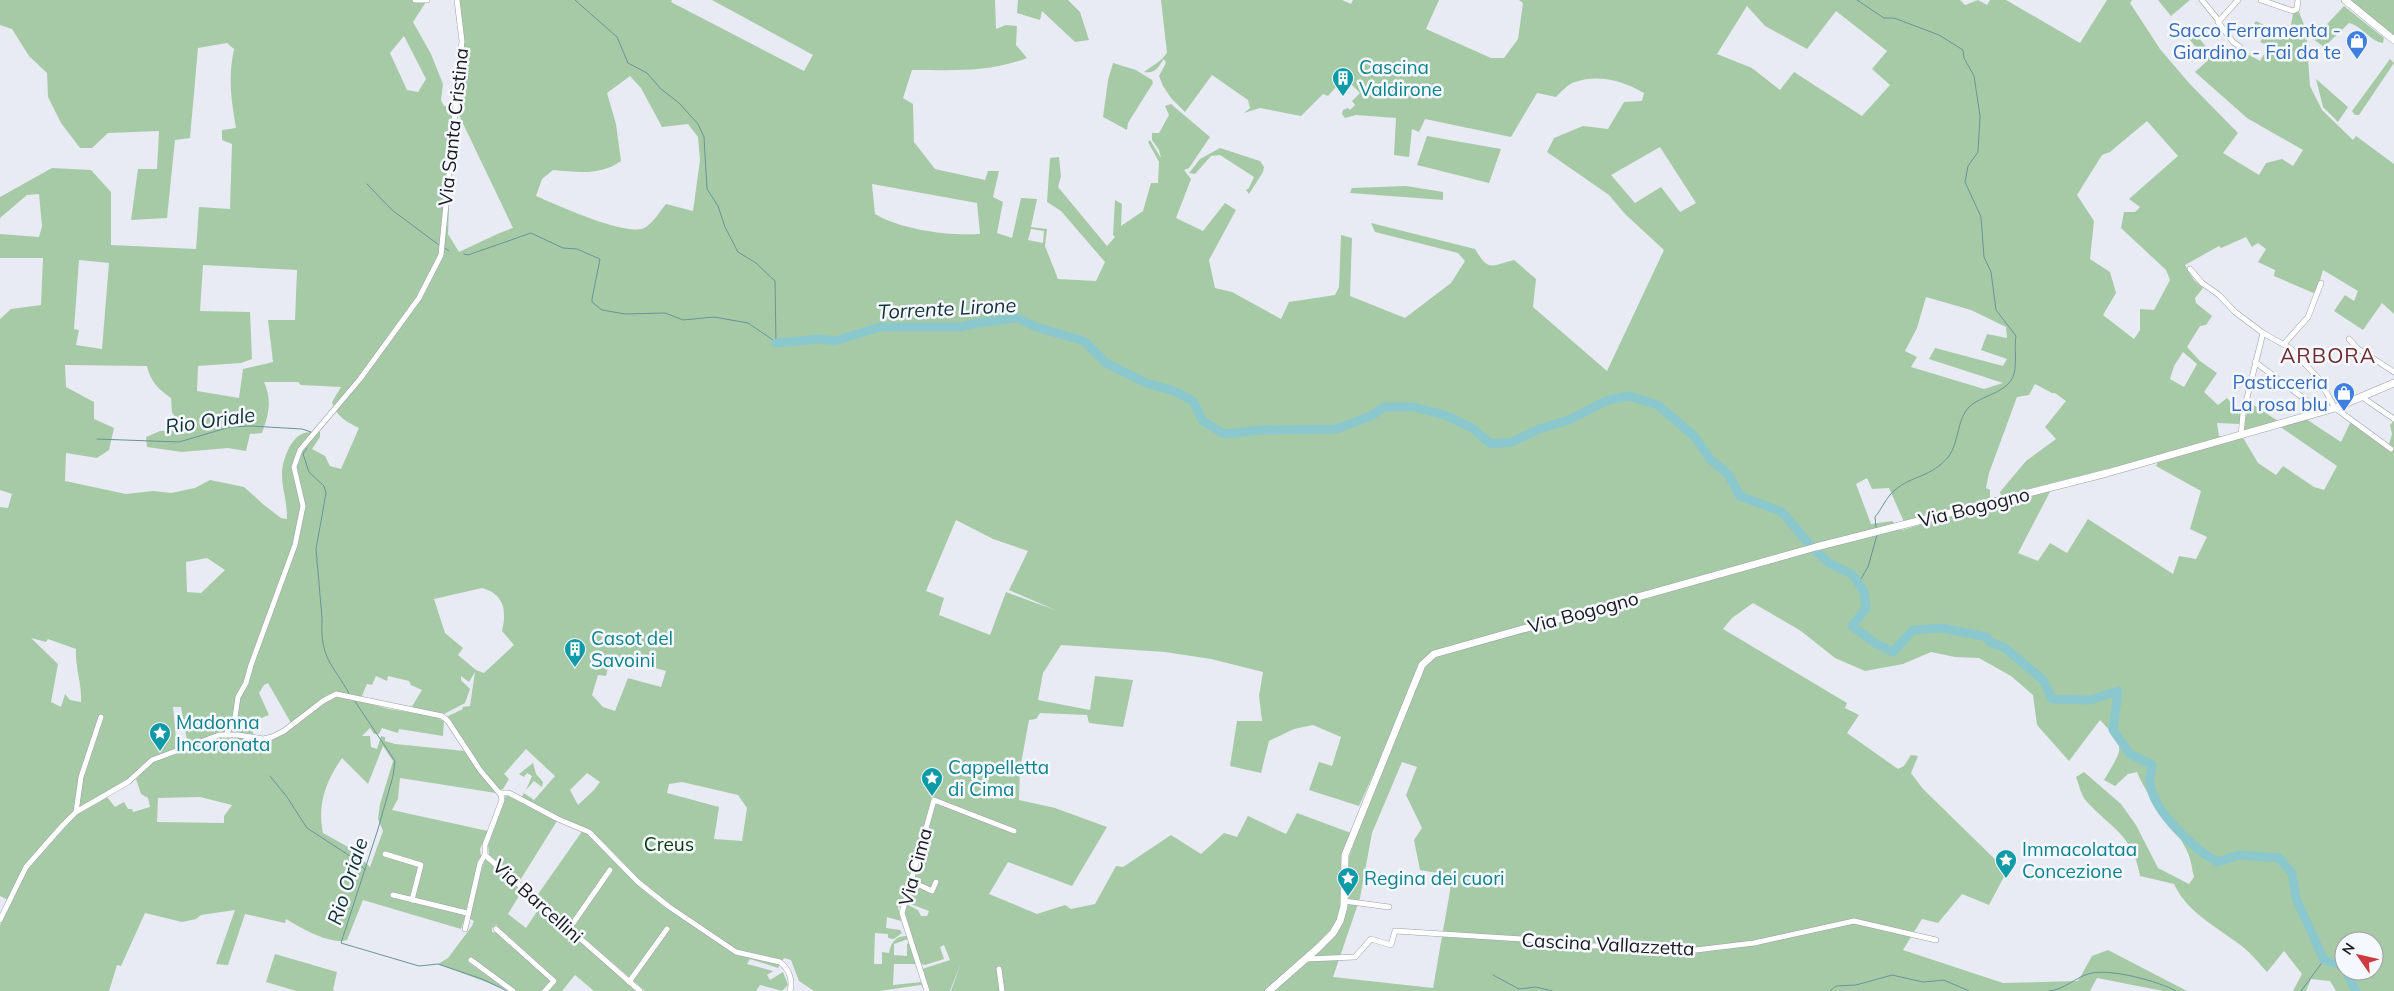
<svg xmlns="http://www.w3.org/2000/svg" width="2394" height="991" viewBox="0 0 2394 991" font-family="Mulish,sans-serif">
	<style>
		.green { fill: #a7caa6; fill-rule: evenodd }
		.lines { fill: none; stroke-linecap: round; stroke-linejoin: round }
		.stream { stroke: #689498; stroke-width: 1 }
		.river { stroke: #8ac8cd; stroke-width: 9 }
		.minor-casing { stroke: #9c9fa7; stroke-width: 6 }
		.secondary-casing { stroke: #9c9fa7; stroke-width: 8 }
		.minor { stroke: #fff; stroke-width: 5 }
		.secondary { stroke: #fff; stroke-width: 7 }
		.labels { text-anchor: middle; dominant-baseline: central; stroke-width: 5; stroke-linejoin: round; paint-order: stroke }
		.shop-label { font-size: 19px; fill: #366cbe; stroke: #f6f8ff; text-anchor: end }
		.culture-label { font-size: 19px; fill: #0d838f; stroke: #f6f8ff; text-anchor: start }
		.street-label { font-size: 19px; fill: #191a1d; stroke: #f6f8ff }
		.park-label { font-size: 19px; fill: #033909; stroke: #f6f8ff }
		.water-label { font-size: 20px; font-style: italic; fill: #113134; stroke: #f6f8ff }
		.quarter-label { font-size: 21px; letter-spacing: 1px; fill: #722b2b; stroke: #f6f8ff }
	</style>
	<rect width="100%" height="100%" fill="#e8ebf3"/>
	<g class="green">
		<path d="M0,0h414l2,3 10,-1 -13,20 18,32 12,30 -2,16 3,6h10l-10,101 5,1 -1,26 11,18c18,-8 36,-18 54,-24l-56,-117 5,-56 -4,-55h214l-1,2 133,69 9,-16 -101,-55h283l1,29 10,-4 11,1 -1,19 11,13c-41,15 -72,12 -115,12l-9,28 10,6 1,38 21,27 50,11 3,-9h11l-6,26 10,5 -6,31 15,5 9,-40 16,1 -6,28 16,2 -2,17 13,33 38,2 9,-19 -44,-51 -14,-9 3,-44 9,-1 2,19 -3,11 49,59 8,-9 -2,-2 2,-35 7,4 -1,22 22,-15 8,-28h7l1,-21 -11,-20 2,-2 11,18 -2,-8 -7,-10v-7h7l10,-18 -4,-9 6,-2 39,33 -21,31 -5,2 7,9 -15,39 27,13 22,-28 11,7 -27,50 6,28 17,4 49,27 8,-17 46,-7 4,-8 2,-52 11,3 -2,58 55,22 46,-35 14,-22 -7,-8 -83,-21 -4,-9 104,26c14,23 15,17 39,11l22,19 -3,28 74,64 57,-121 -39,-36 -16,-19 -62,-43 7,-14 29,-12 25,3 16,-27 18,-1 2,-8c-21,-12 -45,-19 -69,-11 -7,2 -14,10 -19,15l-19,-4 -26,44 -86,-18 -6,13 -7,-3 -3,28 -15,-2 2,-37 -40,-3 -11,3 -3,-4 1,-4 5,-2 2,2 5,-5 -3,-4 8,-8 -10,-10 -8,8 -5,-5 -9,10 -5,-2 -22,22 -41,-8 -16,5 6,-5 -2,-8 -36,-25 -27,37 -14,-14 -8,-12 -4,-10 7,-13 -2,-4c-6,8 -8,15 -20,13l17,-12 6,-7 -6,-53h181l9,4 2,-4h86l-13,29 65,29h13l14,-19 5,-36 -4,-3h441l5,5 13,-5 9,5 3,-5h16l74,43 27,-43h25l-2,3 30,46 29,34 49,50 -15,20 36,22 7,-12 16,-4 11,7 10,-16 -56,-32 -52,-46 12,-11 -21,-26 6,-5 21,25 15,5 13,-10 19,11 9,-15 -9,-4 7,-10 -13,-8 2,-3 33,17 4,-25 6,-1 7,18 4,56 12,24 31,30 3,-4 38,28v150l-12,-11 -19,27 -29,-19 11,-16 9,6 4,-10 -35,-21 -7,24 -42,-18 1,-6 -17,-8 8,-13 -8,-6 -6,4 -6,-10 -25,11 -2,-2 -34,19 9,15 9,8 -8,10 1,5 16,13 -6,9 -6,1 -13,21 13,14 17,12 -13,19 14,13 9,-7 14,17 -1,9 -23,-1 2,13h16l-234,60 -1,-4 26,-31 30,-22 -11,-12 21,-26 -11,-8h-3l-17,-9 -6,11 -12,2 -28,76 -3,15 4,2v8l-86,24 -15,-34 -17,1 -5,-11 -11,6 15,40 21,-3 10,9 150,-42 -34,65 20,8 12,-18 17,10 21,-34 85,55 6,-18 17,3 11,-22 -17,-8 11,-38 -45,-25 3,-7 83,-23 16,27 18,12 7,-9 31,21 10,3 13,-24 -58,-40 27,-7 35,23 10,-21 37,27 4,-14 -2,-9 4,-4v570h-58l-6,-10 -19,-2 -5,12h-13l9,-17 -18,-23 -17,21c-9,-10 -18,-21 -28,-28 -25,-19 -51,-31 -65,-60l-34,-8c-7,-41 -28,-47 -53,-74 -6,-6 -8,-18 -11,-25l8,-5 37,32 15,21 22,43 31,16 5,-7c-2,-8 -3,-18 -7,-26 -13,-29 -39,-50 -50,-79l-9,2 -13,12 -11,-6c19,-33 23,-31 -4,-60l-31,41 -32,-36 -4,-30 -22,-19 -32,-18 -24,-1 -24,-5 -28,12 -38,7 -30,-13 -34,-27 -48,-28 -21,15 -9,11 124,74 -2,5 14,7 -12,18 51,36 6,-3 7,-11 7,1 -7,17 12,16 84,82 -18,34 -27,-11 -24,29 -16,-4 -19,31 100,33 75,-2 14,-25 16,-6 79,41h-24l-66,-13 -7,13h-817l69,-68 6,-63 44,-127 -33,73 -50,-16 10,-28 13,4 9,-29 -28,-12 -19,4 -25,12 -8,32 -31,-7 7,-45h25l-3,-25 4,-24 -52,-13 -46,-7 -104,-7 -18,28 -5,27 52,10 5,-34 38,4 -10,47 -34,-4 -2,-8 -47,-2 -4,6 -7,1 -9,49 -1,31 36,8 52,19 -35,59 -64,-24 -19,32 48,20 28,-9 6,4 24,-5 21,-38 7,1 48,-32 30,19 23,-21 13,4 11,-21 38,18 11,-21 54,20 -9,21 -2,61 -9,17 -63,59h-317l10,-28 -11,28h-20l-8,-22 28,-9 -6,-15 -4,2 4,12 -19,6 -4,-1 -17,-51 1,-7 3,-1 10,5 3,6h6l2,-5 -21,-8 -10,4 3,14 -14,-4 -1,11 14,2 2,3 -8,6 -6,-1v-4l-13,-1 -1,31h8v-12l7,1c2,-11 7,-17 18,-17l1,3 -14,5v11l13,1v-12l2,-1 7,21h-22l-1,21 29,-3 4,9 -5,-6 -42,6h-65l-15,-10 -8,-21 -7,-2 -6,10 -28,-9 -3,5 26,7 -6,4 3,5 13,-8 5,13 -6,6 -22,-6 -4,6h-111l-109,-94 47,-67 -26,-9 -38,61 -30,-27 -1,-10 18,-50 51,25 -36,-22 3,-5 10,7 21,-24 -29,-27 -22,25 5,5 -6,10 -4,1 -18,-20 -35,-53 17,-8 -1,-2 8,-1 5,-34 -6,10 -8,-6v4l9,9 -5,14 -21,11 -33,-6 11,-18 -11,-5 -2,-4 -21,-5 -1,5 -11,-5 -4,9 -5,-1 -6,14 -24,-5 -10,2 -36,28 -23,-40 -4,2 -5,8 10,22 -15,6 -1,13 -32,-2 -33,14 -7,-39h-8l4,42 -27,10 -18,18 -59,35 -32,35 -33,53 -8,-4v-389l8,1 4,-14 -12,-4v-171l11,-10 30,-4 2,-47h-43v-24l39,3 3,-11 -3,-32 -12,1 -27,23v-21l52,-29 39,2 20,22v53l85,4 3,-42 31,2 2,-65 -10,-4v-10l14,-2c-5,-29 -8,-50 -2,-79l-7,-6 -29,5 -8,90 -15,2 -8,78 -36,2 7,-51h19l2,-38 -51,2 -16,15h-12l-19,-25 -13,-26 -1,-24 -18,-17 -17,-27 -12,-4zM1747,6l18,20 42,23 29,-38 51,40 -15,18 18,16 -28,31 -68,-44 -14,18 -28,-22 -35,-14zM404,36l22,43 -8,13 -11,-2 -17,-37zM630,76l11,12 21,39 26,-3 10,13 2,23 -7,51 -27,-7c-6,7 -12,18 -20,23 -16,12 -91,-23 -110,-31l6,-17 11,-9c24,2 47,6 68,-9l-5,-37 -9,-31zM2147,121l31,35 -49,43 11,8 -5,5h-11l-3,16 45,42 4,10 -16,30 -14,-1v21l-6,9 -31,-24 13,-22 -6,-21 -20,-13 4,-38 -17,-26 25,-40 8,-3zM1660,147l36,56 -16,9 -19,-25 -26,16 -24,-28zM872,184l105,19 3,31c-32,2 -78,-4 -105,-20zM1031,229l13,2 -1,12 -15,-3zM79,260l30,3 -7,86 -26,-4 3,-15 -5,-1zM203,265l94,5 -2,50h-27l5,42 -30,7 -4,29 -42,-7 1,-25 43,-3 11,-4 -2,-47 -50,-1zM1926,297l45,13 35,17 1,11 -20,-4 -6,16 26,9 -4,7 -68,-18 -6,11 74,24 -19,6 -73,-22 6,-10 -12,-6 12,-23zM2183,352l14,12 -13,23 -14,-8 4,-13zM65,365l82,1c3,15 11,23 24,32l1,15 12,12 -3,5 -21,1 -14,6 1,10 35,5 46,-4 18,3 4,-17 12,-1c7,-19 10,-33 2,-51h34l3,3 40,2 -9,15c5,15 13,19 27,26l-18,41 -11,-3 -5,-10 -13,-7 8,-12v-5c-15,-1 -22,1 -30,14 -16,31 -3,42 -3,73l-6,-1 -17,-13 -20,-18 -34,-7 -15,8 -24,5 -18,-2 -27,3 -61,-13 1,-28 31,5 12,-8 5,-22 -20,-9v-17l-28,-15zM956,520l37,19 35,12 -19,39 46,20 -49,-18 -16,43 -51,-20 5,-17 -18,-7zM207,558l18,12 -24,23 -14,-1 -1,-30zM482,588c22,6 25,22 20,43l12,14 -30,28 -8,-3 -18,-15 5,-7 -18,-15 -11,-34zM31,638l15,4 2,-3 28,10c-1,19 6,35 5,53l-11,-2 -5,-6 -4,13 -10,-5 7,-38zM611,656l55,15 -5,16 -33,-9 -13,33 -12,-4 -11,-12 6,-20 8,1zM1402,762l15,5 -11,28 16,33 -8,12 6,30 17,3 5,-2 -8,16 17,-2 -18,103 -100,-11 27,-79 12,-65zM587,773l13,9 -6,8 -16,15 -8,-15zM682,782l56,13 9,13 -5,33 -28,-2 5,-32 -52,-14 2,-9zM2344,941h30v30h-30z"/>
		<path d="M1018,0h50l12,12 9,28 -14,2 -33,-31 -2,9 -23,-7z"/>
		<path d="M2158,0h32l-19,16z"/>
		<path d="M2350,0h44v36z"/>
		<path d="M2344,6l40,32 -1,5c-12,-1 -21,-17 -34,-20l-25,24 -11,-8z"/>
		<path d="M2390,59l4,4 -35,52h-4l-3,-4z"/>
		<path d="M1113,63l23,7 16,10 1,3 -25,40 -1,7 -24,-13 5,-37z"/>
		<path d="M2316,79l32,28 -10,15 -15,-15z"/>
		<path d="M1427,136l74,13 -12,34 -72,-18z"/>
		<path d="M1220,148l40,13 4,6 -1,5 -14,22 -3,-4 3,-2 5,-11 -34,-22 -9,1 -16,18 -6,-1 11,-14z"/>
		<path d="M1406,186l37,6v8l-93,-7 2,-5z"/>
		<path d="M2249,402l29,19 -35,10z"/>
		<path d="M340,696l49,13 45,7 10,5 -1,15 -44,-7 -1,4 -16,-5 -3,6h-5l-4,-6 -8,8h8l1,11 6,2 4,-13 4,1v4l10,3 70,7 31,42 -96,-15 -2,21 -6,11 96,21 -8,18 1,7 -15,55 -76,-18v3l76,18 -5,15 -98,-29 -16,40c-17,5 -46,-12 -61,-21l-1,4 -40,-9 -17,51 -12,-1 19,-54 -34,5 -5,4 -14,3 -37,-9 -24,53 -4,-1 -8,26h-109v-66l28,-57 49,-54 30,-17 8,10 9,-5 4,7h4l1,3 17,-5 -2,-9 -7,-4 -5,-15 16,-17 68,-26 52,3 53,-38zM383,746l10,15 -13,43 -2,15 5,12 -13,36 -20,-19 -27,-15c-6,-29 3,-52 19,-75l26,26zM200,797l32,8 -8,11v7l-67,-1 1,-24z"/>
		<path d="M533,763l3,11 7,8 -1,5 -8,-6 -8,9 6,-14 -5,-3 -3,4 -5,-3z"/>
		<path d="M485,859l37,32 -14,23 18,14 14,-21 97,84h-43l-19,-16 -13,16h-15l10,-11 -61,-55 -4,3v4l5,1 54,49 -8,9h-26l-46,-33 -3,4 42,29 -72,-27 10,-6 24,-32 2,-5 -8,-4z"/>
		<path d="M275,954l62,18 -4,18 2,1h-39l-30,-9z"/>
	</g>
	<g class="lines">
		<g class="stream">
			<path d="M575,0l42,37 11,26 19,10 14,16 18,14 19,21 6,13 3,52 11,17 7,21 13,25 18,11 19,18 1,62"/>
			<path d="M1857,0l27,18h10l45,17 24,15 1,8 10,18 6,40 -2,36 -10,14 -3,16 16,35 3,40 7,15 5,38 20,26c-2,12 1,26 -2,38 -5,19 -33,21 -45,33 -12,12 -10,35 -20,49 -18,22 -37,19 -54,34 -9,7 -13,19 -20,27l1,11"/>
			<path d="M367,184l25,26 47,35"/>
			<path d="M445,248l4,3"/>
			<path d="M464,254l4,1 63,-22 32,15 14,1 23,10 -8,40v3l10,8 23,4 40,-1 18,7 31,-3 34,6 28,19"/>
			<path d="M97,439l82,3 51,-15 20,-1 52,3 9,3"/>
			<path d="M307,448l-4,6 6,18 15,14 2,7 -10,56 6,69"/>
			<path d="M1859,582l9,-15 9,-32"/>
			<path d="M322,619c-2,40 10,44 28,76"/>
			<path d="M354,700l41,61 -2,15 -15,53 -37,114 78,23 19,-2 44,15 25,12"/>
			<path d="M270,776l17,21 20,31 49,32 9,10"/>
			<path d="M1493,975l26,14 17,-2 16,4"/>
			<path d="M1830,991l6,-5 20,-1 36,-10 31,7 21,-2 25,11"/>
			<path d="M2049,991c16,-1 27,-15 43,-18 20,-4 66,8 84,18"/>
			<path d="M2301,991l23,-31"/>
		</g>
		<g class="river">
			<path d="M776,343l45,-4 14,2 45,-14h79l19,-4 39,-5 19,9 48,14 22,22 40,20 28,8 19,10 10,20 21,13 38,-4 74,-1 35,-13 13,-9h29l32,8 27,13 19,16 21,-2 27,-13 30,-9 39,-20 21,-4 29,9 37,32 15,22 18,15 12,22 42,16 29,34"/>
			<path d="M1814,549l15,14 24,12 11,17 2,16 -14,18 23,17 18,9 20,-22 29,-2 45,9 3,5 15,6 38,32 9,19 39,1 27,-9 -5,39 17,24 22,11c-1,6 -3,14 -2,20 5,27 44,65 68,77l21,-7 40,3 13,15 4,25 28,62 19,6 1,2"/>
			<path d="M2346,971l10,20"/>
		</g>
		<g class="minor-casing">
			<g id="minor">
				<path d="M415,0h12"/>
				<path d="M2202,0l17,21"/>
				<path d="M2238,0l-20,22 15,20 7,5"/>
				<path d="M2261,0l32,11 4,-2 1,-9"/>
				<path d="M2190,269l12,14 17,12 16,17 28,21 27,15 29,31 16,29 56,41"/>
				<path d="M2349,339l8,9 37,24"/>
				<path d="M2284,344l24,-27 13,-34"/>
				<path d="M2255,362l67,50"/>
				<path d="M2362,397l32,22"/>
				<path d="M2241,435l2,-21 20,-81"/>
				<path d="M226,735l9,-18 3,-20 8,-14 5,-18 44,-120 8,-39 -9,-39 6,-17 60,-71 59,-81 22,-43 21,-214 -5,-41"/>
				<path d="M500,793h9l49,26 31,13 49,50 30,24 68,46 44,10c9,7 13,18 10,29"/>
				<path d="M76,812l5,-35 20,-60"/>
				<path d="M385,854l36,11 -9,35"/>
				<path d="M911,881l21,10 4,-9"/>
				<path d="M393,895l74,18"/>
				<path d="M1344,901l45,6"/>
				<path d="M0,920l26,-53 37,-42 13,-13 52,-30 24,-22 67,-25h19l25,4 9,-2 12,-6 39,-30 13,-7 106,22 6,5 32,49 21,25 1,5 -17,45v10l155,136"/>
				<path d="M465,929l15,-66 5,-8"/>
				<path d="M496,929l58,52 -9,10"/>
				<path d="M569,929l41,-59"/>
				<path d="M1306,959l49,-2 16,-18 20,6 4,-14 145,9 30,5 126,5 58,-7 100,-22 82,19"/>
				<path d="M471,960l42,31"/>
				<path d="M999,969l3,22"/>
				<path d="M629,982l38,-53"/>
				<path d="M927,991l-25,-78 32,-113 80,31"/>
			</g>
		</g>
		<g class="secondary-casing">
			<g id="secondary">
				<path d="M2345,0l49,40"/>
				<path d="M1269,991l49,-43 15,-15 7,-12 4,-15 1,-51 77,-190 12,-11 382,-107 291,-74 228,-65 59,-25"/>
			</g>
		</g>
		<use href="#minor" class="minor"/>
		<use href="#secondary" class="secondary"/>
	</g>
	<defs>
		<g id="shop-pin" transform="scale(1.125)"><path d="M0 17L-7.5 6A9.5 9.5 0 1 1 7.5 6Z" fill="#3f7fe0" stroke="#f6f8ff"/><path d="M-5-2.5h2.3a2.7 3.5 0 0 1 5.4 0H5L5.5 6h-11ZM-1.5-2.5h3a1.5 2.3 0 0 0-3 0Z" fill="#fff"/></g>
		<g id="building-pin" transform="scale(1.125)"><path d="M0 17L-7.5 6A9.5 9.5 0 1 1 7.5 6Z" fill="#0f9aa8" stroke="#f6f8ff"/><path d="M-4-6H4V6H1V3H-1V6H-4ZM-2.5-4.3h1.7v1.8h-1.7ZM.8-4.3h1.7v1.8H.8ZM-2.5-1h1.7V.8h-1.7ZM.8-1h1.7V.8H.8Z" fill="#fff"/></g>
		<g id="sight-pin" transform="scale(1.125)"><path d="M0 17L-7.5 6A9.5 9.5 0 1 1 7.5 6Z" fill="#0f9aa8" stroke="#f6f8ff"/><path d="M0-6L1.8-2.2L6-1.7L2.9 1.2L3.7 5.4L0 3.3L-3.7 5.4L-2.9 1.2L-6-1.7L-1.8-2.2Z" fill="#fff"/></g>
	</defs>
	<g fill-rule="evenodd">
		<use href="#shop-pin" x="2357" y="41"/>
		<use href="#building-pin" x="1343" y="78"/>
		<use href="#shop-pin" x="2344" y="393"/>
		<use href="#building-pin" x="575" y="649"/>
		<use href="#sight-pin" x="160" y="733"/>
		<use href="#sight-pin" x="932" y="778"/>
		<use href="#sight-pin" x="2006" y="860"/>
		<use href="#sight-pin" x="1348" y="878"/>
	</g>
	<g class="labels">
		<g class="shop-label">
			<text x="2341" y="30">Sacco Ferramenta -<tspan x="2341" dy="22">Giardino - Fai da te</tspan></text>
			<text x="2328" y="382">Pasticceria<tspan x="2328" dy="22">La rosa blu</tspan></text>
		</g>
		<g class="culture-label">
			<text x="1359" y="67">Cascina<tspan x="1359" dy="22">Valdirone</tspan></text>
			<text x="591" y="638">Casot del<tspan x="591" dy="22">Savoini</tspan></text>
			<text x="176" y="722">Madonna<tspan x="176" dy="22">Incoronata</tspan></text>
			<text x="948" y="767">Cappelletta<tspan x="948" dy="22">di Cima</tspan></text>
			<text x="2022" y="849">Immacolataa<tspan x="2022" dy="22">Concezione</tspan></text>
			<text x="1364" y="878">Regina dei cuori</text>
		</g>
		<g class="street-label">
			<text transform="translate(453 127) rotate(-84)">Via Santa Cristina</text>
			<text transform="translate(1974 507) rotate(-14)">Via Bogogno</text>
			<text transform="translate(1583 612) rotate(-15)">Via Bogogno</text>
			<text transform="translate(915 867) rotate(-75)">Via Cima</text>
			<text transform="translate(538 901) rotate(42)">Via Barcellini</text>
			<text transform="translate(1608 944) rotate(3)">Cascina Vallazzetta</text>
		</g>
		<g class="park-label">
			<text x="669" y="844">Creus</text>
		</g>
		<g class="water-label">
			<text transform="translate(947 308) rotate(-3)">Torrente Lirone</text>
			<text transform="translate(210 420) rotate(-8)">Rio Oriale</text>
			<text transform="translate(347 881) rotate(-72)">Rio Oriale</text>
		</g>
		<g class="quarter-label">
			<text x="2328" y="355">ARBORA</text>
		</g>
	</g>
	<g transform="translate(2359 956) rotate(304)"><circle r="24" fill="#f6f8ff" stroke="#9e9fa5"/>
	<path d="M0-4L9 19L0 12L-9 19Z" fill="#cb3b3f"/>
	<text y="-8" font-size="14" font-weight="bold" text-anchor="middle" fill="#191a1d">N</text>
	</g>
</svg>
